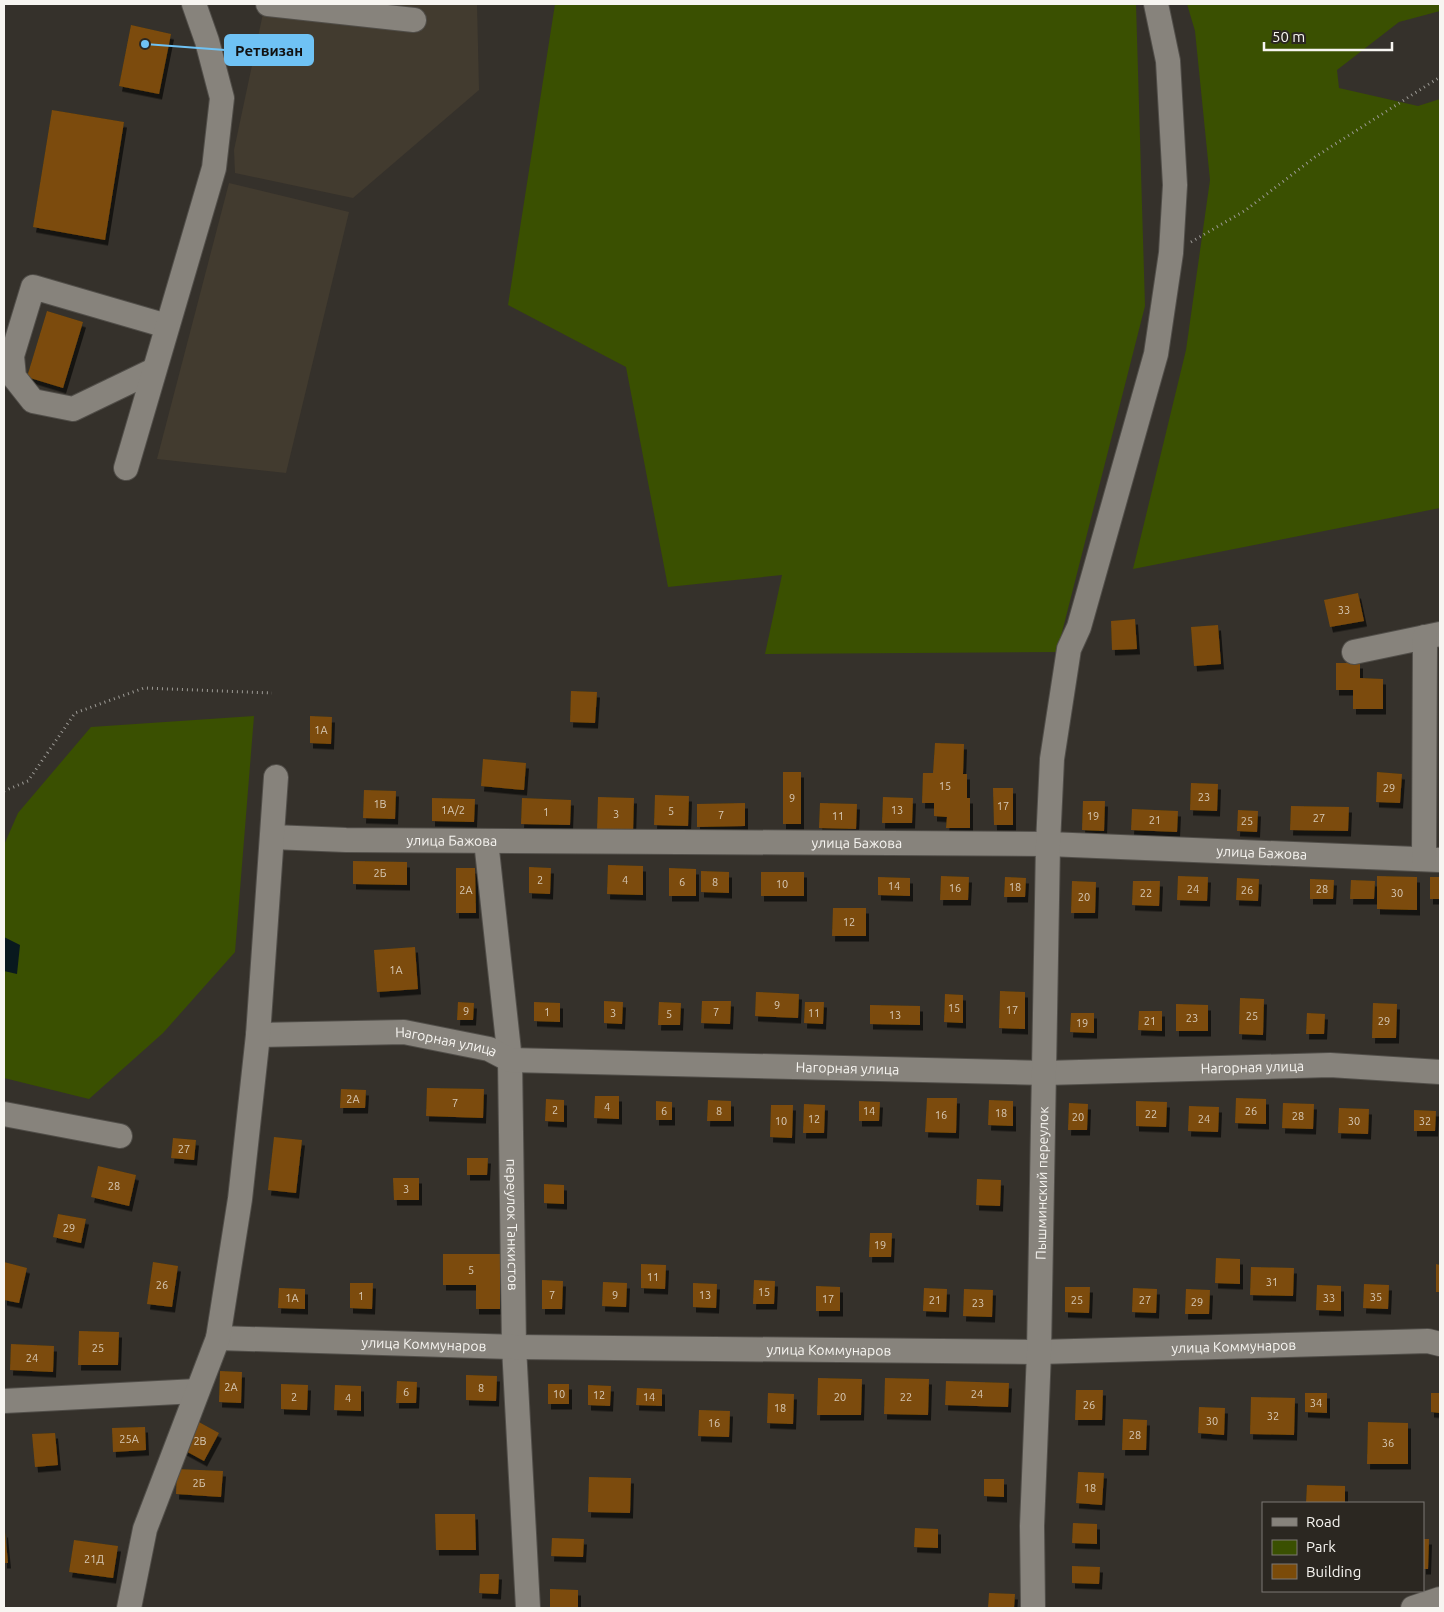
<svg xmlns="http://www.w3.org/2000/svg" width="1444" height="1612" viewBox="0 0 1444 1612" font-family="Ubuntu,sans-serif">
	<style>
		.built { fill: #423b2f }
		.green { fill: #3a5001 }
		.water { fill: #09191e }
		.building { fill: #7b4b09; filter: url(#shadow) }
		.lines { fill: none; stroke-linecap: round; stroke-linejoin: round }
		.minor-casing { stroke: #514e49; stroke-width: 26 }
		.path { stroke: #9c9a95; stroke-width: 3; stroke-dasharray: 1 4; stroke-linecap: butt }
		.minor { stroke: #87837c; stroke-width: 24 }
		.labels { text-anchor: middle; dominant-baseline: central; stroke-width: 4.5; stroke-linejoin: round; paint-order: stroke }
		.number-label { font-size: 11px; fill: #d8cab7 }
		.street-label { font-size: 14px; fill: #f7f5f1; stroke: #2b2721 }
		.leader { fill: none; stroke: #6fc2f4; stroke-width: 2 }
		.callout-dot { fill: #6fc2f4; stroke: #2b2721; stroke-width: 2 }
		.callout { fill: #6fc2f4; stroke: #6fc2f4; stroke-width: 2 }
		.callout-label { font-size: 15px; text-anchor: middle; font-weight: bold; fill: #111 }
	</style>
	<defs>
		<filter id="shadow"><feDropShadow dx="3" dy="5.5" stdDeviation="0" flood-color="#0009"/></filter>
	</defs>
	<rect width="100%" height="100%" fill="#35312b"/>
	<g class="built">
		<path d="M265,4h212l2,86 -126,108 -118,-25 -1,-23z"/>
		<path d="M229,183l120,29 -63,261 -129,-14z"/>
	</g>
	<g class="green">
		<path d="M555,4h581l9,302 -88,346 -292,2 17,-79 -114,12 -42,-220 -118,-62z"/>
		<path d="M1187,4h253v7l-41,11 -62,48 2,18 79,18 22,-7v409l-307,61 53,-219 24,-170 -15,-149z"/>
		<path d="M254,716l-19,236 -72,81 -74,66 -85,-21v-233l14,-32 73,-86z"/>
	</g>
	<path class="water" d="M4,937l16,8 -3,29 -13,-3z"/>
	<g class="building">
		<path d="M131,25l40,9 -12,60 -40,-8z"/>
		<path d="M52,110l72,12 -19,118 -72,-13z"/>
		<path d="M47,311l36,11 -20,66 -36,-11z"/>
		<path d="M1358,593l6,28 -34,6 -6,-27z"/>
		<path d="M1135,619l2,30 -25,1 -1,-29z"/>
		<path d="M1218,625l3,39 -27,2 -3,-39z"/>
		<path d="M1336,663h24v15l23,1v30h-30v-19h-17z"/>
		<path d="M571,691l26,1 -2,31 -25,-1z"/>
		<path d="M310,716l22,1 -1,27 -21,-1z"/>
		<path d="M935,743l29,1 -1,30h4v24h3v30h-24l1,-11 -13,-1v-13h-12l1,-30h10z"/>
		<path d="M483,759l43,4 -2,27 -43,-4z"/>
		<rect x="783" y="772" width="18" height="52"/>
		<path d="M1377,772l25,2 -2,29 -24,-1z"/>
		<path d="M1191,783l27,1 -1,27 -27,-1z"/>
		<path d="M993,788h20v37h-19z"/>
		<path d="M364,790l32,1 -1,28 -32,-1z"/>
		<path d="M655,795l34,1 -1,30 -34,-1z"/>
		<path d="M598,797l36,1 -1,34 -36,-1z"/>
		<path d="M883,797l30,1 -1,25h-30z"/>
		<path d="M432,798l43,1 -1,23 -42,-1z"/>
		<path d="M522,798l49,2 -1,25 -49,-1z"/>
		<path d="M1083,801h22l-1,30 -22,-1z"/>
		<path d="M745,803v23l-48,1v-23z"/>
		<path d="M820,803l37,1 -1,25 -37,-1z"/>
		<path d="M1291,806l58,1 -1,24 -58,-1z"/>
		<path d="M1132,809l46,2 -1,21 -46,-2z"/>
		<path d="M1238,810l20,1 -1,21 -20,-1z"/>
		<path d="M353,861l54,1v23l-54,-1z"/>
		<path d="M608,865l35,1v29l-36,-1z"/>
		<path d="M529,867l22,1 -1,26 -21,-1z"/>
		<path d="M456,868h19l1,45h-20z"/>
		<path d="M669,868l27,1v27h-27z"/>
		<path d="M701,871l28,1v21l-28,-1z"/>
		<rect x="761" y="872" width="43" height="24"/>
		<path d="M941,876l28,1 -1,23h-28z"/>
		<path d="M1178,876l30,1 -1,24 -30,-1z"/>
		<path d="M1377,876l40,1v33l-40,-1z"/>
		<path d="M878,877l32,1v18l-32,-1z"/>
		<path d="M1005,877l21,1 -1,19h-21z"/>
		<rect x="1430" y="877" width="10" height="22"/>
		<path d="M1237,878l22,1 -1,22 -22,-1z"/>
		<path d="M1310,879l24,1 -1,19h-23z"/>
		<path d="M1351,880l24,1 -1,18h-24z"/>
		<path d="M1072,881l24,1 -1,31h-24z"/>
		<path d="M1133,881h27l-1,25 -27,-1z"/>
		<path d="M833,908h33v28h-34z"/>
		<path d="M415,947l3,42 -41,3 -3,-42z"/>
		<path d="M1000,991l25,1v37l-26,-1z"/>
		<path d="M756,992l43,2 -1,24 -43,-2z"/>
		<path d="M945,994l18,1v28l-19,-1z"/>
		<path d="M1240,998l24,1 -1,36 -24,-1z"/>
		<path d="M604,1001l19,1 -1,22 -18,-1z"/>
		<path d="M702,1001h29l-1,23 -29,-1z"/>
		<path d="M458,1002l16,1 -1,17h-16z"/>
		<path d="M534,1002l26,1v19l-26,-1z"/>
		<path d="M659,1002l22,1 -1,22h-22z"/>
		<path d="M805,1002h19l-1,22 -19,-1z"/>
		<path d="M1373,1003l24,1 -1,34h-24z"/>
		<path d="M1176,1004l32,1v26h-32z"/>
		<path d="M870,1005l50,1v19l-50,-1z"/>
		<path d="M1139,1011h23v20l-24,-1z"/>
		<path d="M1071,1013h23v20l-24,-1z"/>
		<path d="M1307,1013l18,1 -1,20h-18z"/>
		<path d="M427,1088l57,1 -1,29 -57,-2z"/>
		<path d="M341,1089l25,1 -1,18h-25z"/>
		<path d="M595,1096h24v23l-25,-1z"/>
		<path d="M927,1098h30l-1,35 -31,-1z"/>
		<path d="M1236,1098l30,1v25l-31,-1z"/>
		<path d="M546,1099l18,1v22l-19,-1z"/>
		<path d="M708,1100l23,1v20h-24z"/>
		<path d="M989,1100l24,1v25l-25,-1z"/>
		<path d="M656,1101l16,1v18h-16z"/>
		<path d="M859,1101l21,1 -1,19h-20z"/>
		<path d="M1136,1101l31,1 -1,25 -30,-1z"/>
		<path d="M1069,1103l19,1 -1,26h-19z"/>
		<path d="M1283,1103l31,1 -1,25 -31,-1z"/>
		<path d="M804,1104l21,1 -1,28h-21z"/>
		<path d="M771,1105h22l-1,33 -22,-1z"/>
		<path d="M1189,1106l30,1 -1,25 -30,-1z"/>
		<path d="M1339,1108l30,1 -1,25 -30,-1z"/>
		<path d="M1414,1110l22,1 -1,20h-21z"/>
		<path d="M274,1137l28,3 -6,53 -28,-3z"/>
		<path d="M173,1138l23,2 -2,20 -23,-2z"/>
		<path d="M467,1158h21l-1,17h-20z"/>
		<path d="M98,1166l38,9 -7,31 -38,-9z"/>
		<path d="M393,1178h26v22h-25z"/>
		<path d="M977,1179l24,1 -1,26 -24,-1z"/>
		<path d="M544,1184l20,1v19l-20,-1z"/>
		<path d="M58,1214l28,5 -5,24 -28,-6z"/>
		<path d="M870,1233h22l-1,24h-22z"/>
		<path d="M443,1254h57v55h-24v-24h-33z"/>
		<path d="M1216,1258l24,1v25l-25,-1z"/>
		<path d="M4,1262l23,6 -8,35 -15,-3z"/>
		<path d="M153,1262l25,4 -6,41 -25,-3z"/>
		<path d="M641,1264l25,1 -1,24 -24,-1z"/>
		<path d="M1436,1264l4,1v27h-4z"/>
		<path d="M1251,1267l43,1 -1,28 -43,-1z"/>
		<path d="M542,1280l21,1 -1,28h-20z"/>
		<path d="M754,1280l21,1 -1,23h-21z"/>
		<path d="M603,1282l24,1 -1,24 -24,-1z"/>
		<path d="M350,1283h23l-1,26 -22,-1z"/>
		<path d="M693,1283l24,1 -1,24 -23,-1z"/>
		<path d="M1364,1284l25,1 -1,24 -25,-1z"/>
		<path d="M1317,1285l24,1v25l-25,-1z"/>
		<path d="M816,1286l24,1v24h-24z"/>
		<path d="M1065,1287h25l-1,26 -24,-1z"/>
		<path d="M279,1288l26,1v20l-27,-1z"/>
		<path d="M924,1288l23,1 -1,23 -23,-1z"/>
		<path d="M1133,1288l24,1 -1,24 -24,-1z"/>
		<path d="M964,1289l29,1 -1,27 -29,-1z"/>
		<path d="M1186,1289l24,1 -1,24h-24z"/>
		<path d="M79,1331l40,1 -1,33h-40z"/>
		<path d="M11,1344l43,2 -1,26 -43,-2z"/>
		<path d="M220,1371l22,1 -1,31 -22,-1z"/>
		<path d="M466,1375l31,1 -1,25 -30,-1z"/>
		<path d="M818,1378l44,1 -1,36h-44z"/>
		<path d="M885,1378l44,1 -1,36 -44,-1z"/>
		<path d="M397,1381l20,1 -1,21h-20z"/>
		<path d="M946,1381l63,2 -1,24 -63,-2z"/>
		<path d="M281,1384l27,1 -1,25 -26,-1z"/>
		<rect x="548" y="1384" width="21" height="20"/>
		<path d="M335,1385l26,1v25l-27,-1z"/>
		<path d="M588,1385l23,1 -1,20 -22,-1z"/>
		<path d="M637,1388l25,1v17l-26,-1z"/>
		<path d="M1076,1390h27l-1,30h-27z"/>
		<path d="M768,1393l26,1 -1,30 -26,-1z"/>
		<path d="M1305,1393h22v20l-22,-1z"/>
		<path d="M1431,1393h9v20l-9,-1z"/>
		<path d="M1251,1397l44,1 -1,37 -44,-1z"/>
		<path d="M1199,1407l26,1 -1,27 -26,-2z"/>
		<path d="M699,1410l31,1 -1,26 -31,-1z"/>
		<path d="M1123,1419l24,1 -1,30h-24z"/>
		<path d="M197,1421l22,12 -15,28 -22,-12z"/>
		<path d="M1368,1422l40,1v41h-41z"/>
		<path d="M145,1427l1,23 -33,2 -1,-24z"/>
		<path d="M55,1433l3,32 -23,2 -3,-33z"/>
		<path d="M177,1469l46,2 -2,26 -45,-3z"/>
		<path d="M1078,1472l26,1 -2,32 -26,-2z"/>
		<path d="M589,1477l42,1 -1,35 -42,-1z"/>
		<path d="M984,1479h20v18l-20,-1z"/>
		<path d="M1307,1485l38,1v17h-39z"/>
		<path d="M435,1514h40l1,36h-40z"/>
		<path d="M1073,1523l24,1v20l-25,-1z"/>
		<path d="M915,1528l23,1v19l-24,-1z"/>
		<path d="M4,1532h1l3,31h-4z"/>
		<path d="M552,1538l32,1 -1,18 -32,-1z"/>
		<path d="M1423,1539h6l-1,30h-5z"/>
		<path d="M74,1540l44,6 -5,32 -44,-6z"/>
		<path d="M1072,1566l28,1 -1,17 -27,-1z"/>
		<path d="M480,1574h19l-1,20 -19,-1z"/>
		<path d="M550,1589l28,1v18h-28z"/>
		<path d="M989,1593l26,1 -1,14h-26z"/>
	</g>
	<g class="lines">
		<g class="minor-casing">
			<g id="minor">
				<path d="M268,4l146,16"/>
				<path d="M154,370l-81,39 -40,-8 -19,-24 -2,-21 21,-69 134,39"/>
				<path d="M126,468l88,-300 8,-70 -15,-57 -13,-37"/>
				<path d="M1354,652l86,-18"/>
				<path id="s1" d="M272,837l74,3 702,4 392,16"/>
				<path id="s2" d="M486,841l24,219 4,287 14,261"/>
				<path d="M1424,859l1,-222"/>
				<path id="s3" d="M258,1035l146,-3 85,17 21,11 535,13 285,-8 110,7"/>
				<path d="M4,1114l116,22"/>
				<path id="s4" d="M218,1338l296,9 525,5 389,-11 12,3"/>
				<path d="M4,1401l193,-10"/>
				<path d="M129,1608l16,-79 73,-191 22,-139 18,-164 18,-258"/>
				<path id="s5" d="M1033,1608l-1,-82 7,-174 9,-508 4,-85 17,-110 10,-22 77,-273 15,-101 4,-68 -7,-124 -12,-57"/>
				<path d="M1413,1608l27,-9"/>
			</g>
		</g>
		<g class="path">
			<path d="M1191,242l55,-32 69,-53 125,-80"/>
			<path d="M4,791l24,-10 47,-68 69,-25 128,5"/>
		</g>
		<use href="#minor" class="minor"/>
	</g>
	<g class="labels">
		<g class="number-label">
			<text x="1344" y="610">33</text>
			<text x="321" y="730">1А</text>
			<text x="945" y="786">15</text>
			<text x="1389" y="788">29</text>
			<text x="1204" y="797">23</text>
			<text x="792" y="798">9</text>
			<text x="380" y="804">1В</text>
			<text x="1003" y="806">17</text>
			<text x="453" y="810">1А/2</text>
			<text x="897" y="810">13</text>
			<text x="671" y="811">5</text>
			<text x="546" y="812">1</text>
			<text x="616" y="814">3</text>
			<text x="721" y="815">7</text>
			<text x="838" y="816">11</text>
			<text x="1093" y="816">19</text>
			<text x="1319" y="818">27</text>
			<text x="1155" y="820">21</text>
			<text x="1247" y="821">25</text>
			<text x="380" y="873">2Б</text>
			<text x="540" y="880">2</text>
			<text x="625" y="880">4</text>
			<text x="682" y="882">6</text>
			<text x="715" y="882">8</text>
			<text x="782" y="884">10</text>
			<text x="894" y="886">14</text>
			<text x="1015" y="887">18</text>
			<text x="955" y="888">16</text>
			<text x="1193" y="889">24</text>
			<text x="1322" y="889">28</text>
			<text x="466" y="890">2А</text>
			<text x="1247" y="890">26</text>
			<text x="1146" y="893">22</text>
			<text x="1397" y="893">30</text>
			<text x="1084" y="897">20</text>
			<text x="849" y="922">12</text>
			<text x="396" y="970">1А</text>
			<text x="777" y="1005">9</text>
			<text x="954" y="1008">15</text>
			<text x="1012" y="1010">17</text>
			<text x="466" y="1011">9</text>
			<text x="547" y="1012">1</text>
			<text x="716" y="1012">7</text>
			<text x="613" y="1013">3</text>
			<text x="814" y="1013">11</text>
			<text x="669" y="1014">5</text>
			<text x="895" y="1015">13</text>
			<text x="1252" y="1016">25</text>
			<text x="1192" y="1018">23</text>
			<text x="1150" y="1021">21</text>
			<text x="1384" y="1021">29</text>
			<text x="1082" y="1023">19</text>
			<text x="353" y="1099">2А</text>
			<text x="455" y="1103">7</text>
			<text x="607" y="1107">4</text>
			<text x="555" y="1110">2</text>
			<text x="664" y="1111">6</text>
			<text x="719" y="1111">8</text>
			<text x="869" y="1111">14</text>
			<text x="1251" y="1111">26</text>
			<text x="1001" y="1113">18</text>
			<text x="1151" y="1114">22</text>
			<text x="941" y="1115">16</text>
			<text x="1298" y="1116">28</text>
			<text x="1078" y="1117">20</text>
			<text x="814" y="1119">12</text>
			<text x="1204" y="1119">24</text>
			<text x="781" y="1121">10</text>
			<text x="1354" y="1121">30</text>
			<text x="1425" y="1121">32</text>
			<text x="184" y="1149">27</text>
			<text x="114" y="1186">28</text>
			<text x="406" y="1189">3</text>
			<text x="69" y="1228">29</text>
			<text x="880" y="1245">19</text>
			<text x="471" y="1270">5</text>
			<text x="653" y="1277">11</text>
			<text x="1272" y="1282">31</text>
			<text x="162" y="1285">26</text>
			<text x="764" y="1292">15</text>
			<text x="552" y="1295">7</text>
			<text x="615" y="1295">9</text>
			<text x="705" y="1295">13</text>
			<text x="361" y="1296">1</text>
			<text x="1376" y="1297">35</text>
			<text x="292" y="1298">1А</text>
			<text x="1329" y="1298">33</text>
			<text x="828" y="1299">17</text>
			<text x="935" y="1300">21</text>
			<text x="1077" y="1300">25</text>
			<text x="1145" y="1300">27</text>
			<text x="1197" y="1302">29</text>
			<text x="978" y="1303">23</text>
			<text x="98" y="1348">25</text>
			<text x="32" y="1358">24</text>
			<text x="231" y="1387">2А</text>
			<text x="481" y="1388">8</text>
			<text x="406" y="1392">6</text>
			<text x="559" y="1394">10</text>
			<text x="977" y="1394">24</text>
			<text x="599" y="1395">12</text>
			<text x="294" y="1397">2</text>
			<text x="649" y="1397">14</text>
			<text x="840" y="1397">20</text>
			<text x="906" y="1397">22</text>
			<text x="348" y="1398">4</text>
			<text x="1316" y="1403">34</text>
			<text x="1089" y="1405">26</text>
			<text x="780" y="1408">18</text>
			<text x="1273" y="1416">32</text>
			<text x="1212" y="1421">30</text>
			<text x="714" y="1423">16</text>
			<text x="1135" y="1435">28</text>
			<text x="129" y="1439">25А</text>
			<text x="200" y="1441">2В</text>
			<text x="1388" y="1443">36</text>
			<text x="199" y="1483">2Б</text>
			<text x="1090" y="1488">18</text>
			<text x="94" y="1559">21Д</text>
		</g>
		<g class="street-label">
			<text stroke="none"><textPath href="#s1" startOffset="180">улица Бажова</textPath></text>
			<text stroke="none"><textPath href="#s1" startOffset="585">улица Бажова</textPath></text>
			<text stroke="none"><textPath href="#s1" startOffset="990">улица Бажова</textPath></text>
			<text stroke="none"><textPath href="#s3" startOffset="189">Нагорная улица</textPath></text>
			<text stroke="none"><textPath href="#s3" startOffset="999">Нагорная улица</textPath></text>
			<text stroke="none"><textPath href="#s3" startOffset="594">Нагорная улица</textPath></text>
			<text stroke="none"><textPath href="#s5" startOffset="425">Пышминский переулок</textPath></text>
			<text stroke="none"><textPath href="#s2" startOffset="385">переулок Танкистов</textPath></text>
			<text stroke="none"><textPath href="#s4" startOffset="206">улица Коммунаров</textPath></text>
			<text stroke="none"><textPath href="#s4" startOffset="1016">улица Коммунаров</textPath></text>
			<text stroke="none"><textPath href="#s4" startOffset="611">улица Коммунаров</textPath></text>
		</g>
	</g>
	<path class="leader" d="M145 44L225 50"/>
	<circle class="callout-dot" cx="145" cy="44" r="5"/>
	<rect class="callout" x="225" y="35" width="88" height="30" rx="5"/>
	<g class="callout-label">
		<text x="269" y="56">Ретвизан</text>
	</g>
	<rect width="1444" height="1612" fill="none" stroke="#f7f5f1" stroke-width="10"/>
	<rect x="1262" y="1502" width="162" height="90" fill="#2b2721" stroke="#7d7974"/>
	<rect x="1272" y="1518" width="25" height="8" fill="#87837c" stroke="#7d7974"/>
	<text x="1306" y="1527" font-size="15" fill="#f7f5f1">Road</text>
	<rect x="1272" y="1540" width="25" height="15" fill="#3a5001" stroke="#7d7974"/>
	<text x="1306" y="1552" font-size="15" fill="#f7f5f1">Park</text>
	<rect x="1272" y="1564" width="25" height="15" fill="#7b4b09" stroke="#7d7974"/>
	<text x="1306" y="1577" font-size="15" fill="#f7f5f1">Building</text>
	<path d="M1264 42v8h128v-8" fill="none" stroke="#f7f5f1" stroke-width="2.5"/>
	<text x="1272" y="42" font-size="15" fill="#f7f5f1" stroke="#2b2721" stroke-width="4" paint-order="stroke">50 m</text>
</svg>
